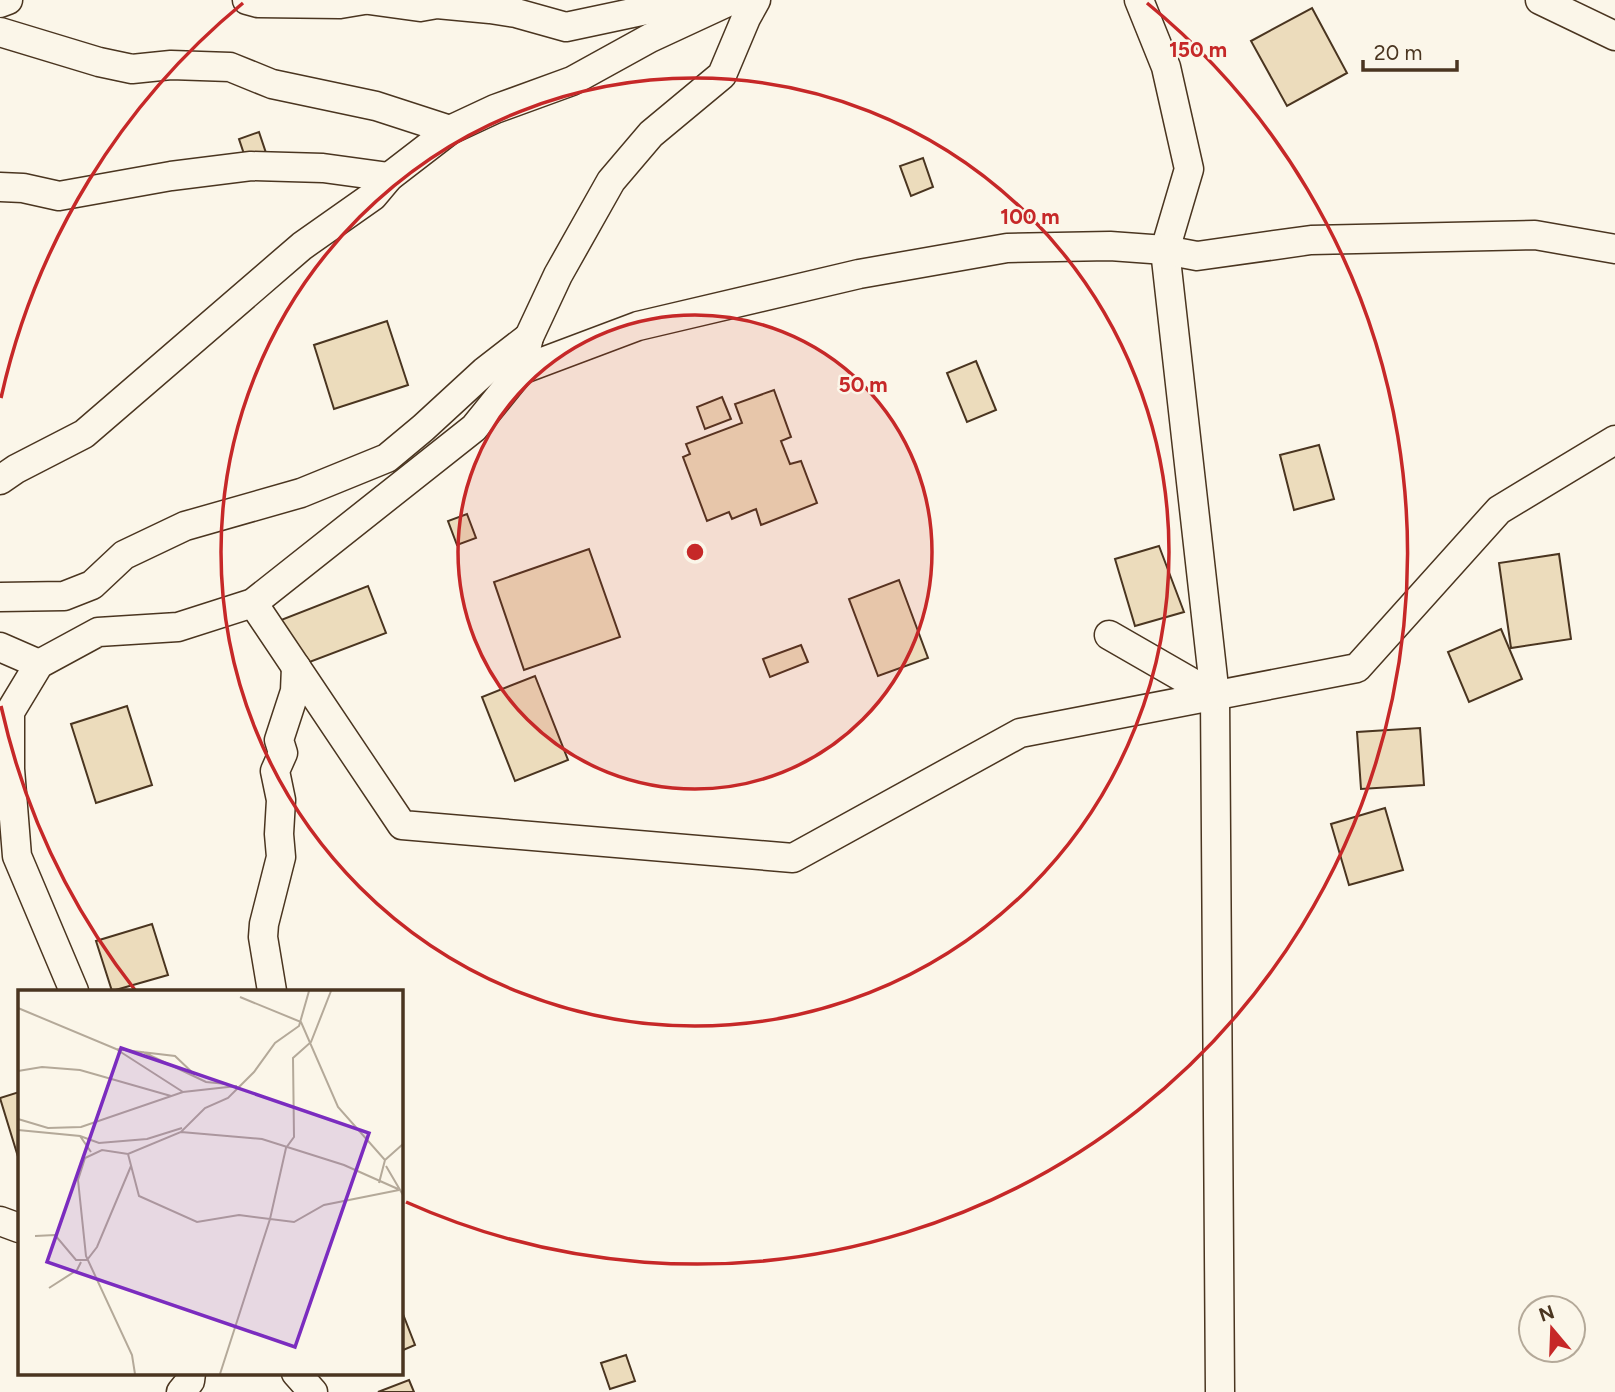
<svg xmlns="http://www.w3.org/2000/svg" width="1615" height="1392" viewBox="0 0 1615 1392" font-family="Figtree,sans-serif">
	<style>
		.building { fill: #ecdcbc; stroke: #4a3520; stroke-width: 2 }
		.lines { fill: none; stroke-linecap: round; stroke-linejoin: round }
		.street-casing { stroke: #4a3520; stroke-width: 31 }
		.street { stroke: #fbf6e9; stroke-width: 28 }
		.ring { fill: none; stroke: #c62828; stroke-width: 3.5 }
		.inset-road { fill: none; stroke: #b4a999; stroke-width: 2 }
		.view { fill: #7b2cbf; fill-opacity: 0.15; stroke: #7b2cbf; stroke-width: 3.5 }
		.inset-edge { fill: none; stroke: #4a3520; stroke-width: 3.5 }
		.centre { fill: #c62828; stroke: #fbf6e9; stroke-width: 3.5 }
		.ring-label { font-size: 21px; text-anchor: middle; font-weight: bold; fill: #c62828; stroke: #fbf6e9; stroke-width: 5; stroke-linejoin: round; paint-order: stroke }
	</style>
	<rect width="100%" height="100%" fill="#fbf6e9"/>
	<g class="building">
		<path d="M1312,8l35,65 -60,33 -36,-65z"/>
		<path d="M259,132l7,21 -20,7 -7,-21z"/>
		<path d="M923,158l10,29 -22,9 -11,-30z"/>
		<path d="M387,321l21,64 -74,24 -20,-64z"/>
		<path d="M976,361l20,49 -29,12 -20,-49z"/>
		<path d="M774,390l17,47 -10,4 9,23 11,-3 16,42 -56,22 -5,-16 -24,10 -3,-7 -22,9 -24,-64 7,-3 -4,-10 56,-21 -7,-19z"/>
		<path d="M722,397l9,22 -26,10 -8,-22z"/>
		<path d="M1319,445l15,54 -40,11 -14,-55z"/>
		<path d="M467,514l9,24 -19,7 -9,-24z"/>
		<path d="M1159,546l25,66 -49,14 -20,-67z"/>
		<path d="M589,549l31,88 -96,33 -30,-88z"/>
		<path d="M1559,554l12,85 -60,9 -12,-85z"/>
		<path d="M899,580l29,78 -50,18 -29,-77z"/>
		<path d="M368,586l18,47 -87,33 -18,-46z"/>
		<path d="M1501,629l21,50 -53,23 -21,-50z"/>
		<path d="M801,645l7,17 -38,15 -7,-18z"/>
		<path d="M535,676l33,84 -53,21 -33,-84z"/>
		<path d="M127,706l25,79 -56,18 -25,-79z"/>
		<path d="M1420,728l4,57 -63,4 -4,-57z"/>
		<path d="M1385,808l18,62 -54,15 -18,-61z"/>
		<path d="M152,924l16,51 -56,16 -16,-50z"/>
		<path d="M19,1092v68l-19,-62z"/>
		<path d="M401,1309l14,36 -14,6z"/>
		<path d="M626,1355l9,26 -25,8 -9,-26z"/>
		<path d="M409,1380l5,12h-36z"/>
	</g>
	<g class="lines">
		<g class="street-casing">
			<g id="street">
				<path d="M247,0l11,3 82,1 24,-4"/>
				<path d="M369,0l51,7 17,-3 53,5 26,4 50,14 127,-27"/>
				<path d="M1139,0l27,67 23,102 -24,81 50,446 5,696"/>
				<path d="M1540,0l75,36"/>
				<path d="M0,3l8,-3"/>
				<path d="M0,32l99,30 33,7 39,-4 59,2 42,17 104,22 74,24"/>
				<path d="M0,187l23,1 36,8 112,-20 80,-10 72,2 66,9"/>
				<path d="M521,370l117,-44 221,-52 148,-26 103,-2 55,4 32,6 114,-16 224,-5 80,14"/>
				<path d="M0,480l16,-11 68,-35 218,-188 71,-50 16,-19 61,-47 45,-21 77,-28 78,-43 82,-38"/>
				<path d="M0,597l64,-1 28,-11 32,-30 61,-29 116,-33 86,-35 36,-30 62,-57 44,-34"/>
				<path d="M253,603l149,222 391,33 227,-125 337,-65 142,-158 116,-70"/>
				<path d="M1109,635l106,61"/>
				<path d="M0,647l39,17"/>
				<path d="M74,991l-57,-135 -7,-87v-57l29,-48 59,-32 80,-5 75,-24 221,-175 47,-58 8,-33 29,-62 53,-94 40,-47 71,-59 24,-57 10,-18"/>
				<path d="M272,991l-9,-54 1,-13 17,-67 -2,-23 2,-34 -6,-29 8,-18 -4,-13 16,-49 1,-24"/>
				<path d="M0,1221l19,7"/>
				<path d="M296,1373l17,19"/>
				<path d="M181,1392l9,-11 1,-8"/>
			</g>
		</g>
		<use href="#street" class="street"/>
	</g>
	<circle cx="695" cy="552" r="237" fill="#c62828" fill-opacity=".12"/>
	<g class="ring">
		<circle cx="695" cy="552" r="237"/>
		<circle cx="695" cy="552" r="474"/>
		<path d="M135 990A711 711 0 0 1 1 706M1 398A711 711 0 0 1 243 3M1147 3A711 711 0 0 1 406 1202"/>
	</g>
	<g transform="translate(18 990)">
		<rect width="385" height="385" fill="#fbf6e9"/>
		<path class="inset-road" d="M222,7l61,25 37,85 47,53 -6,23M0,18l98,41 59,7 20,19M98,59l67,43M125,62l63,30 21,2M0,81l24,-4 38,3 91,26M0,129l30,9 33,-1 102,-35 54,-6M0,140l62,6 11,16M163,142l81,7 82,26 54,24M62,146l19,7 48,-4 35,-11M110,164l11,42 58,26 42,-7 55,7 30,-17 75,-15M367,170l18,-16M368,176l17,29M17,246l20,-1 21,25h11l10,-13 34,-81M31,298l28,-18 4,-8M117,384l-3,-19 -46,-99 -8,-76 7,-22 17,-8 26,4 53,-22 24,-24 23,-10 26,-26 21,-29 24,-17 10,-35M202,384l50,-155 16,-71 8,-11 -1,-79 18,-16 20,-51"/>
		<path class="view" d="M103,58l248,85 -74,214 -248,-85z"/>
		<rect width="385" height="385" class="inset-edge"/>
	</g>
	<circle cx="695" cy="552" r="10" class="centre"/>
	<g class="ring-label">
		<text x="1198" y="57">150 m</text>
		<text x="1030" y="224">100 m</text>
		<text x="863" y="392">50 m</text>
	</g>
	<g transform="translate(1552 1329) rotate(341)"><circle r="33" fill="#fbf6e9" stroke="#b4a999" stroke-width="2"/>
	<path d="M0-5L12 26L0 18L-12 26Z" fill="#c62828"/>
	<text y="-10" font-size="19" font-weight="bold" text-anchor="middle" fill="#4a3520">N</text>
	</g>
	<path d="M1363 60v10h94v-10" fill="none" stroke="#4a3520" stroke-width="3.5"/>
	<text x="1374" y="60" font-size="21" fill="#4a3520" stroke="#fbf6e9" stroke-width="5" paint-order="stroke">20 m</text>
</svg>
